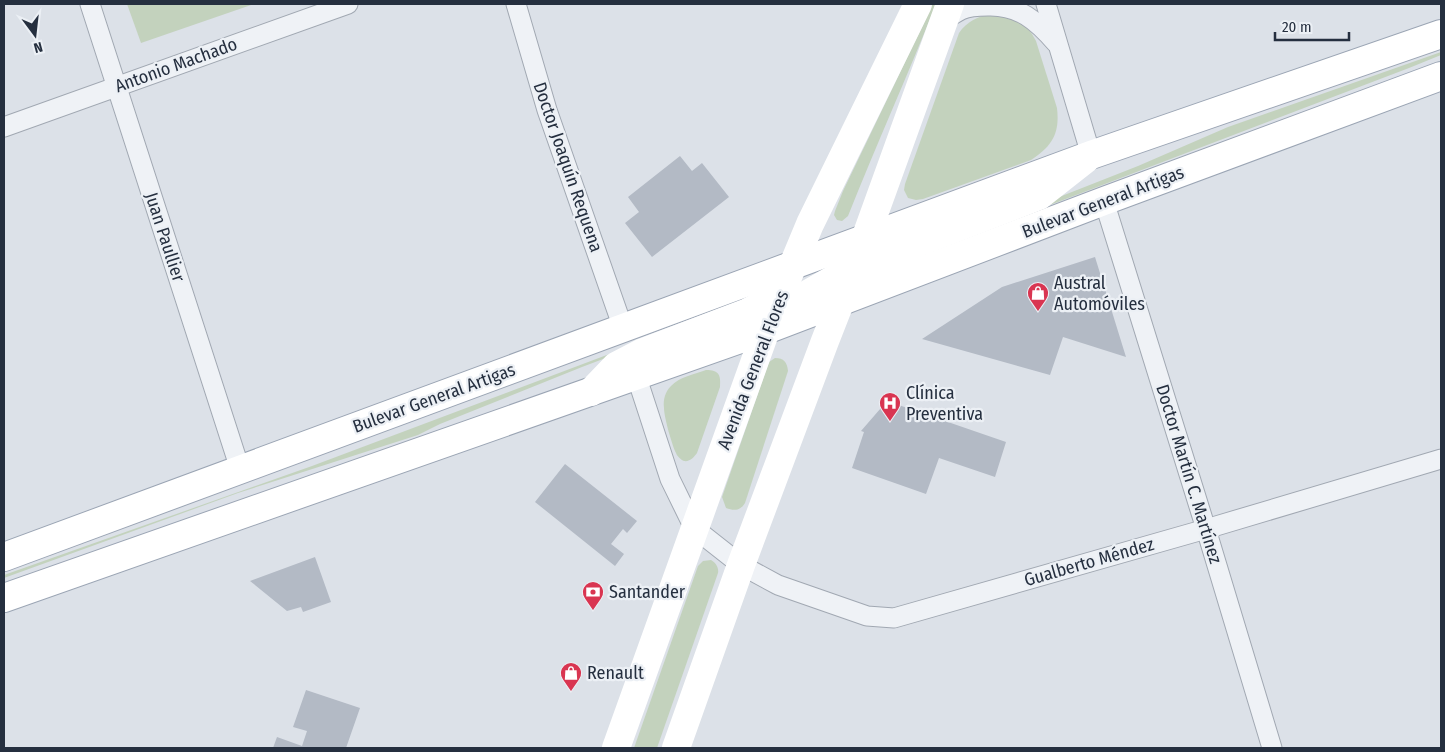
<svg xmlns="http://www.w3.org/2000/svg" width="1445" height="752" viewBox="0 0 1445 752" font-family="'Fira Sans Condensed',sans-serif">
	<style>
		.green { fill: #c3d2bd }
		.building { fill: #b3bac5 }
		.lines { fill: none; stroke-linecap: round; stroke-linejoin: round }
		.minor-casing { stroke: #a1a8b2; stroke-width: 21 }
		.primary-casing { stroke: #9ba5b4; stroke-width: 30 }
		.minor { stroke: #eff2f6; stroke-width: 19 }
		.secondary { stroke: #fff; stroke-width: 28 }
		.primary { stroke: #fff; stroke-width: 28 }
		.labels { text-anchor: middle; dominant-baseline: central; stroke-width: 4.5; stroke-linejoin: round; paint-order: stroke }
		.street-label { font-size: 18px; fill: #252f3f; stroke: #ecf0f5 }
		.poi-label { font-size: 18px; fill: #252f3f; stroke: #ecf0f5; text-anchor: start }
	</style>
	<rect width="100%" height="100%" fill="#dce1e8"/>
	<g class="green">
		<path d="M127,4h127l-113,39z"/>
		<path d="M932,4h4c-28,71 -60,141 -88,212l-6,5 -5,-1 -3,-5 1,-4 8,-20 80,-166z"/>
		<path d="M991,13l13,1 22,12 6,8 4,7 21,67c3,26 -5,38 -26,52l-108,39 -7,1 -8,-2 -4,-8 1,-6 54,-151c8,-12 19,-16 32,-20z"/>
		<path d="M1441,52v3l-32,13 -380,145 -87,30 196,-77 90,-39z"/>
		<path d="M734,307l1,2 -153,58 -142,57 -22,11 -180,58 -234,85v-3l308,-109z"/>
		<path d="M775,358c9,0 12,4 13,13l-43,132c-5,8 -11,8 -19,5l-4,-11 47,-135z"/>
		<path d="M706,370c13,0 15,5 14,17l-23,66c-3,4 -7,9 -13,8 -3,-1 -7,-5 -8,-8 -4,-8 -12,-36 -12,-45 -1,-8 1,-16 7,-22 8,-9 24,-12 35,-16z"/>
		<path d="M711,560c5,3 8,8 7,13l-61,175h-23l64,-182 5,-5z"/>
	</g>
	<g class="building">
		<path d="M680,156l12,15 10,-8 27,34 -77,60 -27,-34 14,-11 -11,-15z"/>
		<path d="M1095,257l31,100 -63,-20 -13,38 -128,-36 80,-52z"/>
		<path d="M887,401l119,41 -11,35 -56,-19 -13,36 -74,-26 12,-36 -3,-1z"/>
		<path d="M565,464l72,57 -10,12 -4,-4 -12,15 13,10 -9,12 -80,-64z"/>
		<path d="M315,557l16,45 -28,10 -2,-5 -14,4 -37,-30z"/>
		<path d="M306,690l54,18 -14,40h-73l4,-11 25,9 5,-15 -14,-4z"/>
	</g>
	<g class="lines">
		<g class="minor-casing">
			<g id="minor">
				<path d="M90,4l150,465"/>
				<path d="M516,4l31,106 76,218"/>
				<path d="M1046,4l45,151"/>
				<path d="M944,20c6,-3 11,-7 17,-10 8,-4 18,-4 27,-4 31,-1 49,15 68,37"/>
				<path d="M4,127l344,-123"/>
				<path d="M1104,201l102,328 66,219"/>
				<path d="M636,375l34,104 24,49 47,37 37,20 89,31 27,2 312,-89 235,-70"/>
			</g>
		</g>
		<g class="primary-casing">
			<g id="primary">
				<path d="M4,557l1087,-402 350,-121"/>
				<path d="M4,598l762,-268 338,-129 337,-125"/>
			</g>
		</g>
		<use href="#minor" class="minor"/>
		<g class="secondary">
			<path d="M771,325l35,-30 47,-27 186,-72 47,-37"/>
			<path d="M591,392l25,-26 27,-14 105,-40 40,-21"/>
			<path d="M616,748l150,-418 44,-106 108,-220"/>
			<path d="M676,748l65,-183 84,-224 40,-102 85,-235"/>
		</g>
		<use href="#primary" class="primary"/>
	</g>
	<defs>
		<g id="shop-pin" transform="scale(1.125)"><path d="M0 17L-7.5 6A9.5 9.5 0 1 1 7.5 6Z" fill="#d93551" stroke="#ecf0f5"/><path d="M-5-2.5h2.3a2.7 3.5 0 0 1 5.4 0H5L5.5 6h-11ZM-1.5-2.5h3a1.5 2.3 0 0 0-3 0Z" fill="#fff"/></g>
		<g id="hospital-pin" transform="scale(1.125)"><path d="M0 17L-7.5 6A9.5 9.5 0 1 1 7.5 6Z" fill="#d93551" stroke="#ecf0f5"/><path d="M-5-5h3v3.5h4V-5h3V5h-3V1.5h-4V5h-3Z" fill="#fff"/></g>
		<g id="bank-pin" transform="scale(1.125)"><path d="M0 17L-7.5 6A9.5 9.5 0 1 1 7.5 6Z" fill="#d93551" stroke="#ecf0f5"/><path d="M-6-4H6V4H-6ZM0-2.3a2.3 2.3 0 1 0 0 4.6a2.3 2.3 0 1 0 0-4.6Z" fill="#fff"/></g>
	</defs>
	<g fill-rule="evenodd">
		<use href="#shop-pin" x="1038" y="293"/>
		<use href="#hospital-pin" x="890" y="403"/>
		<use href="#bank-pin" x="593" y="592"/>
		<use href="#shop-pin" x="571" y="673"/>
	</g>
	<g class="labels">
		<g class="street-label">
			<text transform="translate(176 65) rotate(-20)">Antonio Machado</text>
			<text transform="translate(568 167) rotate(71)">Doctor Joaquín Requena</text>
			<text transform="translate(1103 202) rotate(-21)">Bulevar General Artigas</text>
			<text transform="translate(165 237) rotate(72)">Juan Paullier</text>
			<text transform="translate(753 370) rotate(-69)">Avenida General Flores</text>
			<text transform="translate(434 398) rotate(-20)">Bulevar General Artigas</text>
			<text transform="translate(1189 474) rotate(73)">Doctor Martín C. Martínez</text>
			<text transform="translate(1089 562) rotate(-16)">Gualberto Méndez</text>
		</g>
		<g class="poi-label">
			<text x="1054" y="283">Austral<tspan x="1054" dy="21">Automóviles</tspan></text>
			<text x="906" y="393">Clínica<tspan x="906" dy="21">Preventiva</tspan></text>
			<text x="609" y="592">Santander</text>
			<text x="587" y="673">Renault</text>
		</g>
	</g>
	<rect width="1445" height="752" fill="none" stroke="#252f3f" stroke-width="10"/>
	<g transform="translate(35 35) rotate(165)" stroke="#ecf0f5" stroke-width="4" paint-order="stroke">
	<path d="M0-4L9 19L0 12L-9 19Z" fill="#252f3f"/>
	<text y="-8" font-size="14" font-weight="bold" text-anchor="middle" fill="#252f3f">N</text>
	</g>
	<path d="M1275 32v8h74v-8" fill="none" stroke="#252f3f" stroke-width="2.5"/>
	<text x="1282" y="32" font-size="15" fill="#252f3f" stroke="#ecf0f5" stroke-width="4" paint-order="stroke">20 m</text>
</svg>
